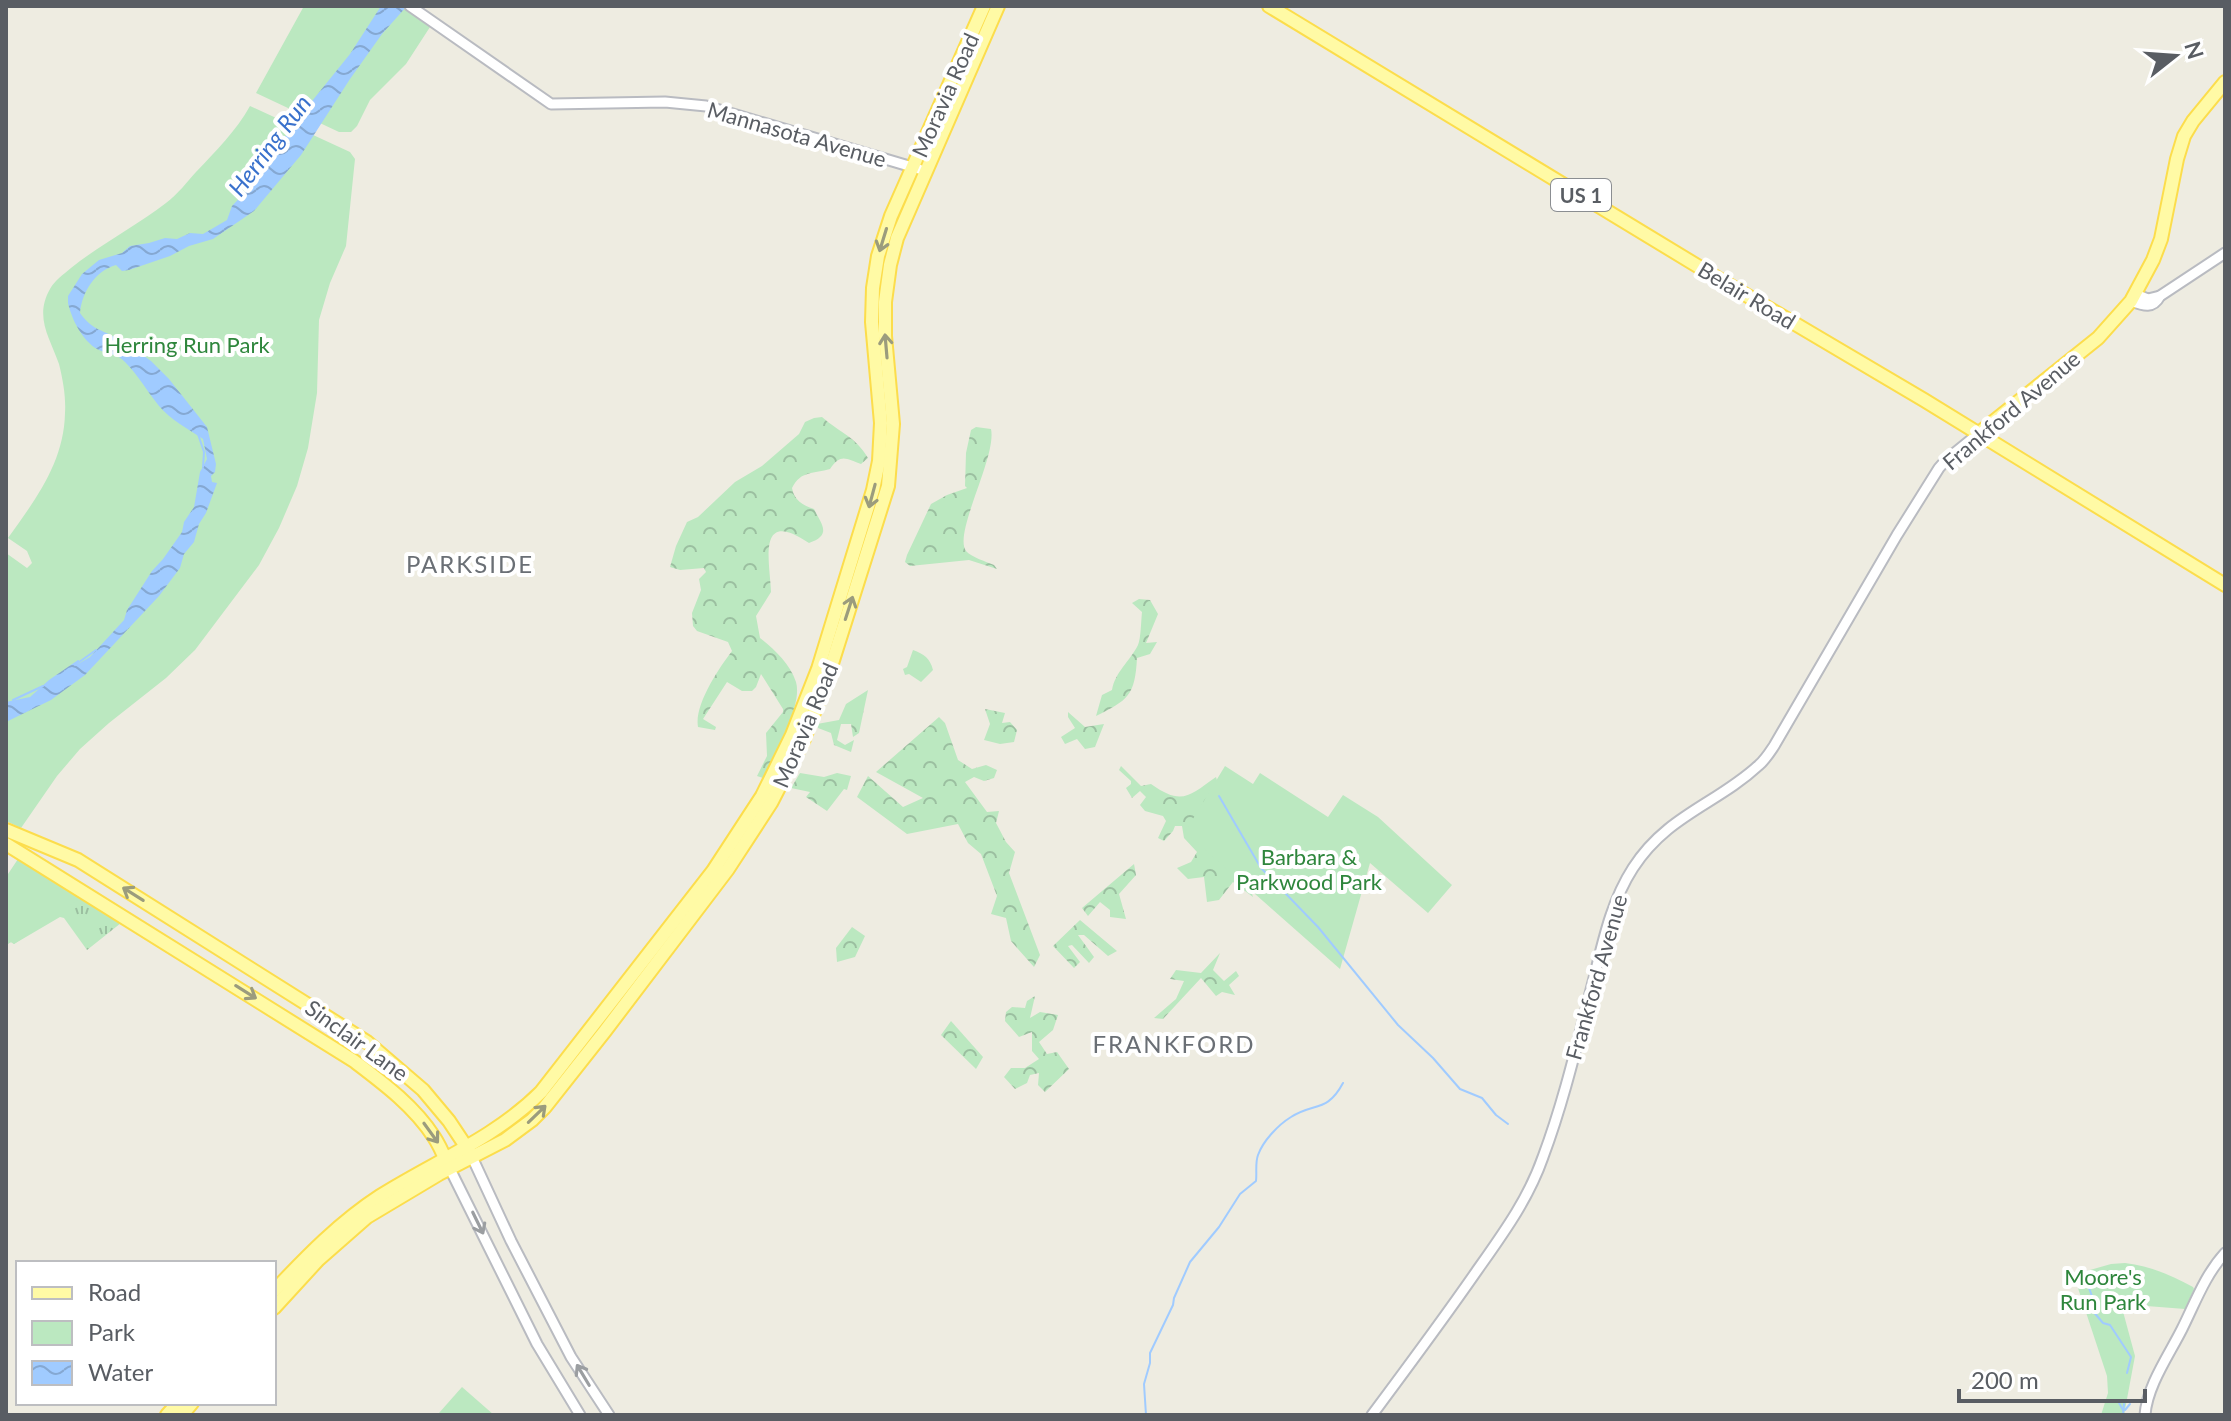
<svg xmlns="http://www.w3.org/2000/svg" width="2231" height="1421" viewBox="0 0 2231 1421" font-family="Lato,sans-serif">
	<style>
		.grass { fill: url(#grass-tufts) }
		.forest { fill: url(#forest-crowns) }
		.park { fill: #bbe8c0 }
		.water { fill: url(#water-waves) }
		.lines { fill: none; stroke-linecap: round; stroke-linejoin: round }
		.stream { stroke: #a0cbff; stroke-width: 2 }
		.minor-casing { stroke: #b9bbc1; stroke-width: 13 }
		.major-casing { stroke: #fcdd4c; stroke-width: 16 }
		.minor { stroke: #fff; stroke-width: 9 }
		.major { stroke: #fffaa5; stroke-width: 12 }
		.oneway { stroke: #9b9c7d }
		.oneway2 { stroke: #9b9ea1 }
		.labels { text-anchor: middle; dominant-baseline: central; stroke-width: 8; stroke-linejoin: round; paint-order: stroke }
		.shield { fill: #fff; stroke: #8b8e92; stroke-width: 2 }
		.shield-label { font-size: 20px; font-weight: bold; fill: #595d63 }
		.street-label { font-size: 22px; fill: #595d63; stroke: #fff }
		.park-label { font-size: 22px; fill: #2e863c; stroke: #fff }
		.water-label { font-size: 24px; font-style: italic; fill: #3971cc; stroke: #fff }
		.neighbourhood-label { font-size: 24px; letter-spacing: 2px; fill: #6a6f75; stroke: #fff }
	</style>
	<defs>
		<pattern id="grass-tufts" width="24" height="20" patternUnits="userSpaceOnUse" patternTransform="scale(2)"><rect width="24" height="20" fill="#bbe8c0"/><path d="M3 7l-1-3M5 7V3M7 7l1-3M15 17l-1-3M17 17v-4M19 17l1-3" fill="none" stroke="#9bbfa0"/></pattern>
		<pattern id="forest-crowns" width="20" height="18" patternUnits="userSpaceOnUse" patternTransform="scale(2)"><rect width="20" height="18" fill="#bbe8c0"/><path d="M2 6a3 3 0 1 1 6 0M12 15a3 3 0 1 1 6 0" fill="none" stroke="#9bbfa0"/></pattern>
		<pattern id="water-waves" width="16" height="10" patternUnits="userSpaceOnUse" patternTransform="scale(2)"><rect width="16" height="10" fill="#a0cbff"/><path d="M0 5q4-4 8 0t8 0" fill="none" stroke="#85a8d2"/></pattern>
	</defs>
	<rect width="100%" height="100%" fill="#eeece1"/>
	<path class="grass" d="M18,859l103,64 -34,27 -23,-32 -4,-1 -46,27 -3,-2 -5,3v-68z"/>
	<g class="forest">
		<path d="M822,417c18,16 33,19 46,41l-7,6c-15,-5 -20,-11 -31,5 -16,5 -29,1 -38,19 2,12 10,17 22,21 8,16 18,26 -5,34 -53,-36 -39,19 -38,49l-15,24 4,22c14,11 30,26 36,44 7,24 -22,73 -33,96l-6,-2 10,-20 -1,-23 17,-21v-3l-22,-35 -5,13 -4,4h-10l-15,-9 -24,37 13,8 -1,3 -17,-3c-4,-22 21,-59 34,-76l-4,-9 -31,-11 -4,-5 -1,-13 9,-23 -2,-11 7,-7 -2,-4 -24,2 -10,-3 6,-21 11,-24 11,-5 37,-35 27,-16 37,-32 6,-12 9,-4z"/>
		<path d="M976,427l15,2c6,28 -38,104 -25,122 5,6 21,11 28,14l3,4 -28,-9 -59,6 -5,-4 2,-7 24,-51 16,-9 20,-7 -2,-2 1,-33 5,-23z"/>
		<path d="M1139,599l11,1 8,14 -12,29 11,-1 -7,12 -13,4c-2,38 -9,42 -41,58l6,-21 10,-5c3,-18 18,-29 26,-45 3,-7 3,-24 4,-33l-10,-9z"/>
		<path d="M868,690l-9,43 -6,4 -2,-13h-10l-4,16 8,5 9,-5 -3,12 -17,-7 -3,-12 -13,-5 -1,-4 22,-4 7,-16z"/>
		<path d="M985,709l20,4 -3,10 8,-1 7,8 -3,12 -14,2 -16,-4 6,-16z"/>
		<path d="M1068,712l17,15 19,-3 -9,23 -10,2 -8,-10 -12,5 -4,-7 14,-9 -7,-11z"/>
		<path d="M939,717l6,6 13,37 14,9 14,-4 11,5 -3,8 -10,3 -10,-4 -9,5 22,30 12,-1 -3,12 10,19 9,10 -6,21 31,82 -6,12 -23,-26 -5,-23 -15,-4 6,-18 -16,-42 -13,-11 -10,-19 -51,10 -50,-37 11,-21 35,31 20,-9 -47,-26z"/>
		<path d="M1121,766l20,20 10,-2c31,22 38,12 65,-7l37,120 -20,-15 -14,18 -12,2 -3,-25 -16,2 -11,-11 14,-6 6,-10 -13,-14 -2,-12h-7l-2,5 -9,10 -6,-3 8,-17 -3,-5 -18,-5 -5,-6 6,-8 -6,-6 -8,7 -6,-10 5,-4v-3l-12,-11z"/>
		<path d="M800,773l24,4 13,-4 14,3 -4,14 -3,-1 -17,22 -21,-14 4,-5 -19,-4z"/>
		<path d="M1134,864l2,11 -17,19 7,25 -16,-2v-7l-10,-8 -12,14 -6,-8z"/>
		<path d="M1080,920l37,31 -9,5 -24,-21h-6l16,22 -5,6 -17,-18 -4,1 12,16 -6,6 -21,-22z"/>
		<path d="M852,927l13,9 -10,21 -18,5 -1,-14z"/>
		<path d="M1220,953l-7,17 11,11 12,-10 3,5 -10,9 6,10 -13,-3 -6,4 -15,-18 -38,41 -9,-1 22,-19 8,-18 -14,-2 6,-9 25,3z"/>
		<path d="M1035,996l-5,22 10,-6 18,3 -5,15 -14,12 8,12 10,-2 12,17 -24,23 -7,-7 1,-12 -9,2 -3,8 -12,6 -11,-12 7,-9h14l14,-9 -7,-8v-19l-13,5 -14,-16 1,-9 6,-5 13,1 2,-7z"/>
		<path d="M951,1021l32,36 -7,12 -35,-34z"/>
	</g>
	<g class="park">
		<path d="M304,6h96l30,21 -24,37 -36,36 -13,26 -6,6h-12l-83,-39z"/>
		<path d="M250,106l100,46 5,7 -9,87 -16,37 -11,37 -2,73 -9,55 -11,38 -18,42 -20,37 -64,85 -29,28 -57,45 -29,26 -23,27 -36,52 -15,-7v-268l21,15 5,-5 -5,-12 -19,-13c28,-39 56,-76 57,-125 1,-16 -2,-33 -6,-49 -9,-26 -25,-47 -9,-75 5,-9 13,-14 21,-21 30,-24 65,-42 95,-65 12,-9 21,-21 30,-31 20,-21 40,-41 54,-66z"/>
		<path d="M913,650c11,4 17,8 20,20l-12,12 -12,-8 -4,1 -2,-6 4,-2z"/>
		<path d="M1225,766l28,18 7,-11 68,44 15,-22 35,22 74,68 -24,28 -58,-50 -30,106 -155,-137z"/>
		<path d="M19,859l62,39 -67,46 -3,-2 -5,3v-66z"/>
		<path d="M2125,1263c26,3 45,12 68,24l1,2 -9,20 -64,-5 14,52 -11,59h-23l7,-22 -1,-17 -33,-100 2,-2 35,-10z"/>
		<path d="M462,1387l32,28h-52l-3,-2z"/>
	</g>
	<path class="water" d="M381,6h26l-25,28 -32,45 -49,76 -47,56 -41,28 -24,7 -19,10 -41,14 -7,1 -6,-6c-21,6 -34,27 -36,48 12,17 21,16 38,26v4l19,8 14,10 18,18 38,48 9,37 -1,8 -4,4 1,6 5,1 -11,30 -7,11 -5,18 -10,12 -4,14 -21,28 -74,79 -34,25 -45,22v-20l24,-5 19,-17 29,-20h1l-1,4 12,-7 34,-37 3,-10 25,-39 11,-12 19,-27 2,-10 10,-15 6,-35 7,-13 -4,-20c-15,-10 -32,-19 -44,-33 -12,-15 -21,-31 -34,-44 -10,-10 -17,-7 -28,-13 -15,-9 -25,-29 -29,-46v-7l14,-22 17,-14 23,-7 8,-7 19,-3 16,-5 12,1 13,-6 13,1 24,-14 5,-14 22,-23 22,-31 15,-25 59,-73z"/>
	<g class="lines">
		<g class="stream">
			<path d="M198,434l6,18 -1,15"/>
			<path d="M75,665l21,-15"/>
			<path d="M13,700l30,-14"/>
			<path d="M1219,796l42,72 57,59 80,98 35,33 27,31 22,9 14,17 12,9"/>
			<path d="M2089,1288l4,11 -1,11 11,13 7,2 21,32 -4,16"/>
			<path d="M2119,1403l4,7"/>
			<path d="M2125,1410l5,-6"/>
			<path d="M1146,1415l-2,-31 6,-21v-10l23,-48 1,-7 16,-36 29,-35 21,-33 16,-13c1,-8 -1,-18 2,-26 5,-14 20,-30 33,-38 23,-15 36,-4 52,-34"/>
			<path d="M2123,1415l1,-11"/>
		</g>
		<g class="minor-casing">
			<g id="minor">
				<path d="M410,6l141,98 114,-2 41,4 213,63"/>
				<path d="M2135,294l13,5 12,-3"/>
				<path d="M2131,301c13,5 22,8 29,-5l65,-43"/>
				<path d="M472,1157l39,84 60,116 38,58"/>
				<path d="M450,1169l87,175 43,71"/>
				<path d="M1372,1415c35,-47 70,-94 104,-143 26,-37 52,-72 67,-115 21,-56 35,-117 50,-175 10,-40 18,-80 40,-114 34,-53 84,-64 126,-103 6,-5 11,-13 15,-19l123,-211 42,-67 7,-8 32,-26"/>
				<path d="M2145,1415c2,-29 24,-60 37,-86 13,-26 23,-54 43,-76"/>
			</g>
		</g>
		<g class="major-casing">
			<g id="major">
				<path d="M1269,6l450,273 205,121 301,185"/>
				<path d="M1978,434l120,-96 33,-37 22,-41 8,-21 16,-80 7,-23 9,-15 32,-39"/>
				<path d="M6,830l72,30 289,182 56,48 26,31 20,30"/>
				<path d="M6,844l348,217c29,22 60,45 80,76 6,9 10,19 14,28"/>
				<path d="M274,1291c33,-35 66,-69 106,-95 54,-34 115,-58 161,-104l172,-221 49,-75 30,-61 26,-66 55,-179 6,-29 2,-38 -9,-101 1,-34 5,-32 13,-40 93,-210"/>
				<path d="M274,1308l44,-48 49,-43 72,-43 66,-34 27,-20 13,-13 60,-76 123,-162 43,-66 33,-64 25,-66 59,-187 5,-62 -8,-88v-34l5,-37 7,-27 101,-232"/>
				<path d="M167,1415l11,-12"/>
				<path d="M182,1415l10,-12"/>
			</g>
		</g>
		<use href="#minor" class="minor"/>
		<use href="#major" class="major"/>
	</g>
	<defs><path id="oneway-shaft" d="M-6 0H5M1.5-3L5.5 0L1.5 3" fill="none" stroke-width="1.6" stroke-linecap="round" stroke-linejoin="round" transform="scale(2)"/></defs>
	<g class="oneway">
		<use href="#oneway-shaft" transform="translate(883 240) rotate(107)"/>
		<use href="#oneway-shaft" transform="translate(886 346) rotate(-95)"/>
		<use href="#oneway-shaft" transform="translate(872 496) rotate(105)"/>
		<use href="#oneway-shaft" transform="translate(849 608) rotate(-72)"/>
		<use href="#oneway-shaft" transform="translate(133 894) rotate(-148)"/>
		<use href="#oneway-shaft" transform="translate(246 992) rotate(32)"/>
		<use href="#oneway-shaft" transform="translate(537 1114) rotate(-44)"/>
		<use href="#oneway-shaft" transform="translate(431 1133) rotate(54)"/>
	</g>
	<g class="oneway2">
		<use href="#oneway-shaft" transform="translate(478 1223) rotate(64)"/>
		<use href="#oneway-shaft" transform="translate(583 1375) rotate(-121)"/>
	</g>
	<g class="labels">
		<rect class="shield" x="1551" y="179" width="60" height="32" rx="6"/>
		<g class="shield-label">
			<text x="1581" y="195">US 1</text>
		</g>
		<g class="street-label">
			<text transform="translate(945 95) rotate(-66)">Moravia Road</text>
			<text transform="translate(797 134) rotate(16)">Mannasota Avenue</text>
			<text transform="translate(1747 295) rotate(31)">Belair Road</text>
			<text transform="translate(2011 410) rotate(-40)">Frankford Avenue</text>
			<text transform="translate(805 725) rotate(-67)">Moravia Road</text>
			<text transform="translate(1596 977) rotate(-74)">Frankford Avenue</text>
			<text transform="translate(357 1040) rotate(36)">Sinclair Lane</text>
		</g>
		<g class="park-label">
			<text x="187" y="344">Herring Run Park</text>
			<text x="1309" y="856">Barbara &amp;<tspan x="1309" dy="25">Parkwood Park</tspan></text>
			<text x="2103" y="1276">Moore's<tspan x="2103" dy="25">Run Park</tspan></text>
		</g>
		<g class="water-label">
			<text transform="translate(269 145) rotate(-53)">Herring Run</text>
		</g>
		<g class="neighbourhood-label">
			<text x="470" y="563">PARKSIDE</text>
			<text x="1174" y="1043">FRANKFORD</text>
		</g>
	</g>
	<rect width="2231" height="1421" fill="none" stroke="#595d63" stroke-width="16"/>
	<rect x="16" y="1261" width="260" height="144" fill="#ffffff" stroke="#bdbec1" stroke-width="2"/>
	<rect x="32" y="1287" width="40" height="12" fill="#fffaa5" stroke="#bdbec1" stroke-width="2"/>
	<text x="88" y="1301" font-size="24" fill="#595d63">Road</text>
	<rect x="32" y="1321" width="40" height="24" fill="#bbe8c0" stroke="#bdbec1" stroke-width="2"/>
	<text x="88" y="1341" font-size="24" fill="#595d63">Park</text>
	<rect x="32" y="1361" width="40" height="24" fill="url(#water-waves)" stroke="#bdbec1" stroke-width="2"/>
	<text x="88" y="1381" font-size="24" fill="#595d63">Water</text>
	<g transform="translate(2175 56) rotate(73)" stroke="#ffffff" stroke-width="6" paint-order="stroke">
	<path d="M0-6L14 30L0 20L-14 30Z" fill="#595d63"/>
	<text y="-12" font-size="22" font-weight="bold" text-anchor="middle" fill="#595d63">N</text>
	</g>
	<path d="M1959 1389v12h186v-12" fill="none" stroke="#595d63" stroke-width="4"/>
	<text x="1971" y="1389" font-size="24" fill="#595d63" stroke="#ffffff" stroke-width="6" paint-order="stroke">200 m</text>
</svg>
